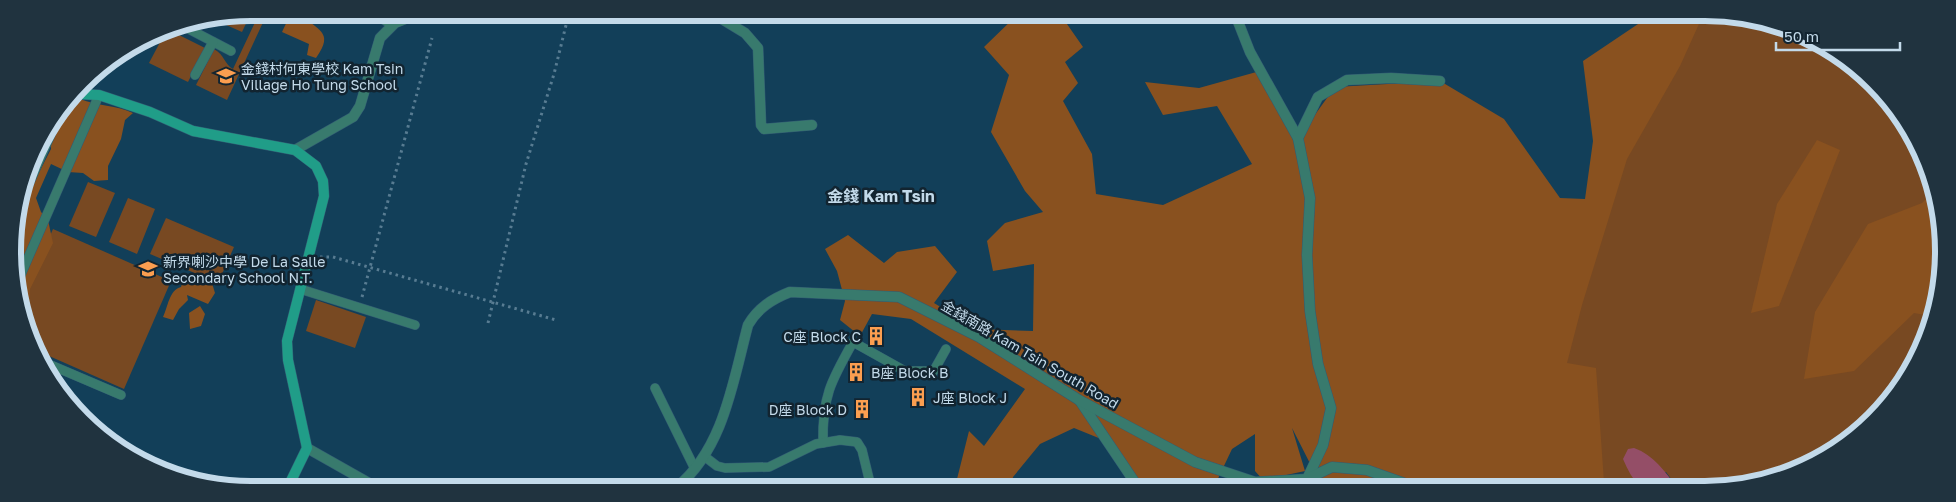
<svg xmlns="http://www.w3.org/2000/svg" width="1956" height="502" viewBox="0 0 1956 502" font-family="'Golos Text','Noto Sans SC',sans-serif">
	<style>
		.green { fill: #784922 }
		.forest { fill: #89511f }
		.water { fill: #944e67 }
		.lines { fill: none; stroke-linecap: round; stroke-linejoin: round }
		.lane-casing { stroke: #325b73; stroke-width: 10 }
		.street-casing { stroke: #325b73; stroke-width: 11 }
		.secondary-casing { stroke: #325b73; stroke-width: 11 }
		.path { stroke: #587c92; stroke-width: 3; stroke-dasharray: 2.5 4; stroke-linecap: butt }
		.lane { stroke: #387a6d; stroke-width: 9 }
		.street { stroke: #387a6d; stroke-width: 10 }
		.secondary { stroke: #209d88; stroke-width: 10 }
		.labels { text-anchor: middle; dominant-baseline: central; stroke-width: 5; stroke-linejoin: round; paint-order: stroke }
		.poi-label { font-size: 14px; fill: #c3daea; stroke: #122430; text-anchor: start }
		.street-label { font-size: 14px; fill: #c3daea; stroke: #122430 }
		.quarter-label { font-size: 16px; font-weight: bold; fill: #c3daea; stroke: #122430 }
		.rim { fill: none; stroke: #c3daea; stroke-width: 6 }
	</style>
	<rect width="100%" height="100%" fill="#123f59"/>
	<g class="green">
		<path d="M251,13l-9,19 -27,-12z"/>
		<path d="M259,14l7,2 -39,84 -31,-15 18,-36c11,6 10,15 19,20z"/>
		<path d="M1671,14l65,1 88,30 70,61 41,84 6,92 -22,75 -46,63 -63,45 -74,22h-59l-11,-15 -29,12 4,3h-101l12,-118z"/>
		<path d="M167,29l38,19 -17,34 -39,-19z"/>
		<path d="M88,182l27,11 -19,44 -27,-11z"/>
		<path d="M128,198l27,11 -18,45 -28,-12z"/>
		<path d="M166,218l68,29 -16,36 -68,-29z"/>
		<path d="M53,229l118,52 -47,108 -84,-37 -19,-39 -1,-9z"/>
		<path d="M316,300l50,17 -11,31 -49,-17z"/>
	</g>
	<g class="forest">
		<path d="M291,13h10c14,18 35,17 15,45l-9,-3 2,-11 -27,-12z"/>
		<path d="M1018,14h42l23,33 -18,15 13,21 -15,18 29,53 4,40 67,11 89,-41 -35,-58 -54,9 -18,-33 54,6 61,-17 38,67 37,-51 105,-6 64,38 56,79 25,1 8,-58 -10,-80 61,-41 3,-6 56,1 -23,51 -53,93 -45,146 -15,58 29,5 8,114 -4,5h-278l-30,-59 13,43 -42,9 -8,-9v-37l-23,15 -18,38h-74l-34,-46 -32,-13 -34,16 -27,33 -2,10h-56l14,-56 15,15 41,-57 -114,-70 -39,-5 -12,22 -20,-16 5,-19 -8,-30 -12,-22 23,-14 36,28 13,-11 38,-6 22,26 -23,31 43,26 56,2 1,-67 -41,7 -6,-30 18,-18 38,-11 -18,-21 -34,-59 18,-57 -25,-28z"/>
		<path d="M80,99c17,7 37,6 53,14l-8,7 -4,19 -13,27v14l-14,1 -11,-8 -15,-1 -17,-8 -15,34 5,14 7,8 5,23 -23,46 -1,16 -7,10 -9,-80 11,-42 6,-3 21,-41v-11l19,-36z"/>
		<path d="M1817,140l23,10 -61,156 -28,7 26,-109z"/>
		<path d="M1935,190l6,92 -10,34 -17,-3 -60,58 -50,8 11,-67 53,-88 54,-21z"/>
		<path d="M191,277l21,6 3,10 -7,11 -21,-9 1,5 -9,9 -6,11 -10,-3c5,-10 6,-27 18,-30l3,-9z"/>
		<path d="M200,306l5,8 -4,12 -11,3 -1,-16z"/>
	</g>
	<path class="water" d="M1634,448c20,7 31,24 43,39h-36c-9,-8 -13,-17 -18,-28l5,-10z"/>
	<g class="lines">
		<g class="lane-casing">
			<g id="lane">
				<path d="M373,13l19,12"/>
				<path d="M183,26l48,25"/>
				<path d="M195,75l18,-33"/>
				<path d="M24,195l33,-75"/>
				<path d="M18,281l81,-186"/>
				<path d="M300,289l115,36"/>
				<path d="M46,363l75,32"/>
				<path d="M655,388l39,79"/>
				<path d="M823,443c-1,-46 8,-62 30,-101l52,29h21l6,3 14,-25"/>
				<path d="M704,456l13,10 8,2 44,-1 47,-23 24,-4 17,2 5,8 9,37"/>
			</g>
		</g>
		<g class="street-casing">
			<g id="street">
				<path d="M712,13l33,20 13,15 3,77 3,4 48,-4"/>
				<path d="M1235,14l15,38 48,86"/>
				<path d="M295,150l58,-33 7,-11 20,-68 15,-15 25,-10"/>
				<path d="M1080,401l58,86"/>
				<path d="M307,448l69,39"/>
				<path d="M1307,479l16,-34 8,-37 -13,-44 -8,-53 -3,-56 3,-57 -12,-60 20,-41 29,-17 44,-2 49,3"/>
				<path d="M677,487c47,-39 56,-106 71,-162 10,-17 24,-26 42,-33l109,5 80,40 100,63 116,62 60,20 52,-3 25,-12 35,3 48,17"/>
			</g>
		</g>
		<g class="secondary-casing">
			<path id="secondary" d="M77,94l22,1 51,17 43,19 102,19 21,16 7,15 1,15 -37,145 1,19 19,88 -19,39"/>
		</g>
		<g class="path">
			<path d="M320,257h13l223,63"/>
			<path d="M362,297l70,-259"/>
			<path d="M488,323l38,-159 28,-90 15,-61"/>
		</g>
		<use href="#lane" class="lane"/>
		<use href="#street" class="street"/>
		<use href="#secondary" class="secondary"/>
	</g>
	<defs>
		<g id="school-bare" transform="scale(1.5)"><path d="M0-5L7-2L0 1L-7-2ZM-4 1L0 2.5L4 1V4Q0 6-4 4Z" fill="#fb9e50" stroke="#122430" stroke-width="2.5" paint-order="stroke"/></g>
		<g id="building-bare" transform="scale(1.5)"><path d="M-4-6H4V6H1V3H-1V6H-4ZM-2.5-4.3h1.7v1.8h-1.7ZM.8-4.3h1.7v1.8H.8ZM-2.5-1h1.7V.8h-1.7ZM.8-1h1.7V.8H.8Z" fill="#fb9e50" stroke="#122430" stroke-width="2.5" paint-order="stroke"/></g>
	</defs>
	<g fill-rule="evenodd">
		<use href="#school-bare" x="226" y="76"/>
		<use href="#school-bare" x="148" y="269"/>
		<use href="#building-bare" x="876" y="336"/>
		<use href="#building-bare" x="856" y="372"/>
		<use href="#building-bare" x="918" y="397"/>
		<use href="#building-bare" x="862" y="409"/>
	</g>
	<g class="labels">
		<g class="poi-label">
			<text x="241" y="68">金錢村何東學校 Kam Tsin<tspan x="241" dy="16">Village Ho Tung School</tspan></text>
			<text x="163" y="261">新界喇沙中學 De La Salle<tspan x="163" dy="16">Secondary School N.T.</tspan></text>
			<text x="861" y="336" text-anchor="end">C座 Block C</text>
			<text x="871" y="372">B座 Block B</text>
			<text x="933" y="397">J座 Block J</text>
			<text x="847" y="409" text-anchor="end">D座 Block D</text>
		</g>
		<g class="street-label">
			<text transform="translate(1030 354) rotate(30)">金錢南路 Kam Tsin South Road</text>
		</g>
		<g class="quarter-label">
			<text x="881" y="196">金錢 Kam Tsin</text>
		</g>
	</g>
	<path d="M0 0H1956V502H0ZM251 21H1705A230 230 0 0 1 1935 251V251A230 230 0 0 1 1705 481H251A230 230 0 0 1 21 251V251A230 230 0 0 1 251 21Z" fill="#20333f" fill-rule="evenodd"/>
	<path class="rim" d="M251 21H1705A230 230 0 0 1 1935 251V251A230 230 0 0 1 1705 481H251A230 230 0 0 1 21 251V251A230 230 0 0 1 251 21Z"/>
	<path d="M1776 42v8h124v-8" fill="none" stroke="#c3daea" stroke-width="2.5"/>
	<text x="1784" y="42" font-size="15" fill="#c3daea" stroke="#122430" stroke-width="4" paint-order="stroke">50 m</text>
</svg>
